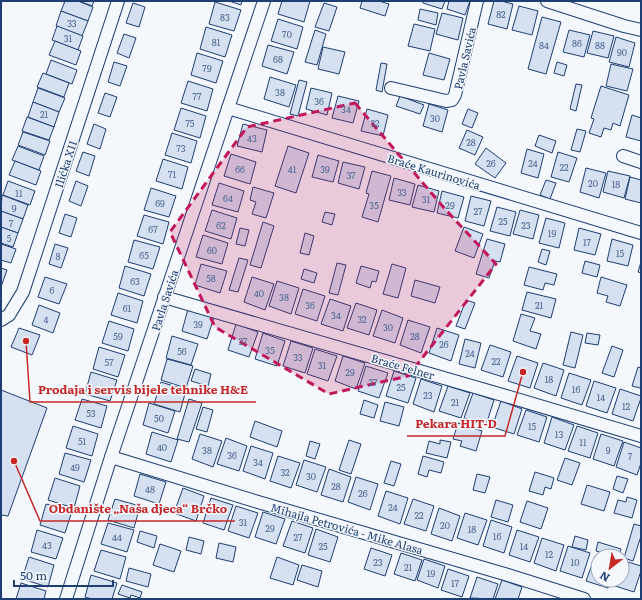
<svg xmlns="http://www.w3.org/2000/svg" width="642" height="600" viewBox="0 0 642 600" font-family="Literata,serif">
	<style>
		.building { fill: #d5e0f0; stroke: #1d3f73 }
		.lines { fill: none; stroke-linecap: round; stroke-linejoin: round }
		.street-casing { stroke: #1d3f73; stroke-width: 14 }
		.street { stroke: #f4f7fb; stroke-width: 12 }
		.marked { fill: #c2185b; fill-opacity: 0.2; stroke: #c2185b; stroke-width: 3; stroke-dasharray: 8 5; stroke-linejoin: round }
		.labels { text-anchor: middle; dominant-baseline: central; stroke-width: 3; stroke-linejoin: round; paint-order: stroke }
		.number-label { font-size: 9px; fill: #4b6792 }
		.street-label { font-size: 11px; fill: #1d3f73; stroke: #f4f7fb }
		.leader { fill: none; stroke: #c62828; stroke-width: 1.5 }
		.callout-dot { fill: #c62828; stroke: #f4f7fb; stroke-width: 1.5 }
		.callout-label { font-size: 12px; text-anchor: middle; font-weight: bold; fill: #c62828; stroke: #f4f7fb; stroke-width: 3; stroke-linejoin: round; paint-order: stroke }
	</style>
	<rect width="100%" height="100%" fill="#f4f7fb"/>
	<g class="building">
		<path d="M65,1h13l15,6 -5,14 -27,-10z"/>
		<path d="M79,1h15l-2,5z"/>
		<path d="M229,1h13l-1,4z"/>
		<path d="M282,1h28l-6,21 -26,-8z"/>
		<path d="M362,1h17l10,3 -4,12 -25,-8z"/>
		<path d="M423,1h22l-3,8 -19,-6z"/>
		<path d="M449,1h21l-5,14 -18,-6z"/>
		<path d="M494,1h7l12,3 -6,25 -19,-5z"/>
		<path d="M215,2l26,8 -7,21 -25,-7z"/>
		<path d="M133,3l12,4 -6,20 -13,-4z"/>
		<path d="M324,3l13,4 -8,24 -14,-4z"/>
		<path d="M519,6l19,5 -6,24 -20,-5z"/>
		<path d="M420,9l18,4 -2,12 -18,-5z"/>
		<path d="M61,11l27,10 -6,15 -26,-10z"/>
		<path d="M442,13l21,5 -5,22 -22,-6z"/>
		<path d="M542,17l19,5 -15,52 -18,-5z"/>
		<path d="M278,19l25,8 -6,22 -26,-8z"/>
		<path d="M414,24l21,5 -5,22 -22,-5z"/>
		<path d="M57,26l26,10 -5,14 -26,-10z"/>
		<path d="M206,27l26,8 -7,22 -25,-8z"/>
		<path d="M315,30l11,4 -9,31 -12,-3z"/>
		<path d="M569,30l21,5 -6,22 -21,-5z"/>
		<path d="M593,31l21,5 -6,22 -21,-5z"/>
		<path d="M124,34l12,4 -7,20 -12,-5z"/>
		<path d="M616,37l19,6 -6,24 -20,-5z"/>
		<path d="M55,41l26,10 -5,14 -27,-10z"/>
		<path d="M268,45l26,7 -7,22 -25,-8z"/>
		<path d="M323,47l22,5 -6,22 -21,-5z"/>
		<path d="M197,53l26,8 -7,22 -25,-8z"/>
		<path d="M429,53l21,6 -6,21 -21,-5z"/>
		<path d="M51,60l26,10 -5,14 -26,-10z"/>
		<path d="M114,62l13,4 -7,20 -12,-4z"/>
		<path d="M557,62l10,3 -3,11 -10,-3z"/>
		<path d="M381,63l6,1 -5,28 -6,-2z"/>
		<path d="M611,64l22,5 -6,22 -21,-5z"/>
		<path d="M43,73l26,10 -5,14 -27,-10z"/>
		<path d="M270,77l26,8 -7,22 -25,-8z"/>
		<path d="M299,80l8,2 -9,34 -8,-2z"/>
		<path d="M188,81l25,8 -6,22 -26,-8z"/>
		<path d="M576,84l6,1 -6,26 -6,-2z"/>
		<path d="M601,86l28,9 -9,31 -7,-3 -2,7 -7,-2 -3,9 -12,-4 5,-14 -3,-1z"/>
		<path d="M38,88l27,10 -6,14 -26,-10z"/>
		<path d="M311,88l21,5 -5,22 -21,-6z"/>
		<path d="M105,93l12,4 -7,20 -12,-4z"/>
		<path d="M338,96l21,5 -6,22 -21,-5z"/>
		<path d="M400,96l24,9 -4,9 -24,-8z"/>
		<path d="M33,102l26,10 -5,15 -26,-10z"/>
		<path d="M429,104l19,6 -6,22 -19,-6z"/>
		<path d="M181,108l25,8 -6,22 -26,-8z"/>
		<path d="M367,109l21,6 -5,21 -22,-5z"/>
		<path d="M468,109l10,4 -6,15 -10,-4z"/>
		<path d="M632,115l9,3v23l-15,-4z"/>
		<path d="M27,117l27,10 -5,13 -27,-9z"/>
		<path d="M94,124l12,5 -6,20 -13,-5z"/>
		<path d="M243,124l24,6 -5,22 -25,-6z"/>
		<path d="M577,129l9,2 -6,21 -9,-2z"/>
		<path d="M467,130l16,7 -8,18 -16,-7z"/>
		<path d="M23,132l27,9 -5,14 -27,-10z"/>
		<path d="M172,133l25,8 -6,22 -26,-8z"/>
		<path d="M539,135l17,6 -4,12 -17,-7z"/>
		<path d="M18,146l26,10 -5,14 -27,-10z"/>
		<path d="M288,146l21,7 -13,40 -21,-7z"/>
		<path d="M486,148l20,15 -11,15 -20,-14z"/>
		<path d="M527,149l17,5 -6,24 -17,-5z"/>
		<path d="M83,152l12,4 -6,20 -13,-5z"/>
		<path d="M558,152l19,6 -8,24 -18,-5z"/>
		<path d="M231,154l25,8 -6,22 -26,-8z"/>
		<path d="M318,155l21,6 -6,21 -21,-5z"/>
		<path d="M163,159l25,8 -6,22 -26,-8z"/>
		<path d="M15,161l26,10 -5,14 -27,-10z"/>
		<path d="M343,162l22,5 -6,22 -21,-6z"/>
		<path d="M586,168l20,5 -7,25 -19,-6z"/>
		<path d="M372,171l19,5 -13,46 -16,-5 7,-23 -3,-1z"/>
		<path d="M608,171l22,5 -6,22 -21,-6z"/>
		<path d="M630,177l11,3v23l-16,-4z"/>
		<path d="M394,178l21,6 -5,21 -21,-5z"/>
		<path d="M546,180l10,3 -6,16 -10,-4z"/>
		<path d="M8,181l27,10 -5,14 -27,-10z"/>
		<path d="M76,181l12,5 -7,20 -12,-5z"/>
		<path d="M219,183l25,8 -6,21 -26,-7z"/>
		<path d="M418,185l21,6 -5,21 -22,-5z"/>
		<path d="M253,187l21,6 -8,25 -14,-4 4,-12 -6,-2z"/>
		<path d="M151,188l25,8 -7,21 -25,-7z"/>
		<path d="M442,191l22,6 -6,21 -21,-5z"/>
		<path d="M2,195l26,10 -5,14 -22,-8z"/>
		<path d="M471,196l20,5 -7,25 -19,-5z"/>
		<path d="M497,207l19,5 -6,24 -20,-5z"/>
		<path d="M212,210l25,8 -6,21 -26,-8z"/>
		<path d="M520,210l19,5 -6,24 -20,-5z"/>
		<path d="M1,211l22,8 -5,14 -17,-6z"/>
		<path d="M325,212l10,2 -3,11 -10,-3z"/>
		<path d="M65,214l12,4 -6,19 -12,-4z"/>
		<path d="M144,215l25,7 -6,22 -26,-8z"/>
		<path d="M546,218l19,5 -6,25 -20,-5z"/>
		<path d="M263,222l11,4 -13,42 -11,-3z"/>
		<path d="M1,227l17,6 -5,14 -12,-4z"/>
		<path d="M464,227l19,7 -9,24 -19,-7z"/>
		<path d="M240,228l9,2 -4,16 -9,-2z"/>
		<path d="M579,228l22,6 -6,21 -21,-5z"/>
		<path d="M305,233l9,3 -5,19 -9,-2z"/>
		<path d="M203,235l25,8 -6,21 -26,-7z"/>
		<path d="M487,239l18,5 -5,18 -5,-1 -6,17 -13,-4z"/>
		<path d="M612,239l21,6 -5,21 -21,-5z"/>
		<path d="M134,240l26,7 -7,22 -25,-7z"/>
		<path d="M1,244l15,5 -5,14 -10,-3z"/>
		<path d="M55,244l13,4 -7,20 -12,-4z"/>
		<path d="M542,249l8,2 -4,14 -8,-3z"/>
		<path d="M239,258l9,2 -10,32 -9,-2z"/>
		<path d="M585,261l15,4 -3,12 -15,-4z"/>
		<path d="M641,262v11l-3,-1z"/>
		<path d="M337,263l9,2 -8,30 -9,-2z"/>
		<path d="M201,264l26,7 -7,22 -25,-8z"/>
		<path d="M392,264l14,4 -8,30 -15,-4z"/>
		<path d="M125,266l26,8 -7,22 -25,-8z"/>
		<path d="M361,266l18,5 -3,11 -4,-1 -2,7 -14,-5z"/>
		<path d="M529,267l28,7 -3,11 -9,-2 -2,7 -19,-5z"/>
		<path d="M1,268l6,2 -6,17z"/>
		<path d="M304,269l13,4 -3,10 -13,-4z"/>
		<path d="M45,277l22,7 -8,20 -21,-7z"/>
		<path d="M252,277l22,7 -9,26 -21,-8z"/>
		<path d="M601,277l26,8 -7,21 -14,-4 2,-6 -11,-3z"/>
		<path d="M415,280l25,7 -5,16 -24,-7z"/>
		<path d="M277,281l22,7 -8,26 -22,-8z"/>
		<path d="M303,289l22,7 -8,25 -22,-7z"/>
		<path d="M527,292l29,7 -5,19 -29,-8z"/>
		<path d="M118,293l25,8 -6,22 -26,-8z"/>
		<path d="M330,299l21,7 -8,25 -22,-7z"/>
		<path d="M466,300l9,3 -10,26 -9,-3z"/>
		<path d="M356,303l21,7 -8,25 -22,-7z"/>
		<path d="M39,305l21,8 -7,20 -21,-8z"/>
		<path d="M188,309l26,8 -7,22 -25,-8z"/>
		<path d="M382,310l21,8 -8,25 -22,-7z"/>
		<path d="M521,314l14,4 -5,13 11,3 -5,15 -23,-8z"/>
		<path d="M408,320l22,7 -9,26 -21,-8z"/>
		<path d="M109,321l25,8 -6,22 -26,-8z"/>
		<path d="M236,324l22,8 -9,25 -21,-7z"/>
		<path d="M19,328l21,7 -8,20 -21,-8z"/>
		<path d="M437,328l22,7 -8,26 -22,-8z"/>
		<path d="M571,332l12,3 -8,33 -12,-3z"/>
		<path d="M263,333l22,8 -8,25 -22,-7z"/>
		<path d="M587,333l13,2 -2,10 -13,-2z"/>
		<path d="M172,336l26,8 -7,21 -25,-7z"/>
		<path d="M465,339l16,4 -6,25 -16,-4z"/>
		<path d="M291,341l22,7 -8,25 -22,-7z"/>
		<path d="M490,345l21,7 -8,25 -22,-7z"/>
		<path d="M612,346l11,4 -9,27 -12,-4z"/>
		<path d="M99,347l26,8 -7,22 -25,-8z"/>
		<path d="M315,349l22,7 -9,25 -21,-7z"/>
		<path d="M343,356l22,7 -9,26 -21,-8z"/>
		<path d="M517,356l21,7 -8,25 -22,-7z"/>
		<path d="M167,359l26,7 -7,22 -25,-8z"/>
		<path d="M543,363l21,7 -8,26 -22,-8z"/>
		<path d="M366,366l22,7 -9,25 -21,-7z"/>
		<path d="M638,367l3,1v18l-1,2 -8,-2z"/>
		<path d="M195,369l16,5 -3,12 -17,-5z"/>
		<path d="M394,371l22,7 -8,25 -22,-7z"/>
		<path d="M91,372l26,8 -7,21 -25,-7z"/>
		<path d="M569,373l22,7 -9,25 -21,-7z"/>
		<path d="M421,379l21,7 -8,26 -21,-8z"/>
		<path d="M594,381l22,7 -9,25 -21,-7z"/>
		<path d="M161,382l25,8 -6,22 -26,-8z"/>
		<path d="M448,386l22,7 -9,25 -22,-7z"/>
		<path d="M620,389l21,7v2l-8,23 -21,-7z"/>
		<path d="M1,390l46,18 -39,108 -7,-1z"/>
		<path d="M473,393l21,7 -8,25 -22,-7z"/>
		<path d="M82,399l25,7 -6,22 -26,-8z"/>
		<path d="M189,399l13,4 -13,39 -12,-3z"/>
		<path d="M364,400l14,5 -4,13 -14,-4z"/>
		<path d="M501,401l21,8 -8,25 -22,-7z"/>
		<path d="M385,402l19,5 -5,19 -19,-5z"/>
		<path d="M149,403l26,8 -7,22 -25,-8z"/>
		<path d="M203,407l10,3 -6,22 -11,-3z"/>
		<path d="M526,410l21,7 -8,25 -22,-7z"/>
		<path d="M552,417l22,8 -9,25 -21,-7z"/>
		<path d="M255,421l27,10 -5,16 -27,-10z"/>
		<path d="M458,423l24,8 -6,20 -16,-5 2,-5 -9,-2z"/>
		<path d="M73,426l25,8 -6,22 -26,-8z"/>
		<path d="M577,426l21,7 -8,25 -22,-7z"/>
		<path d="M152,432l26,8 -7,22 -25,-8z"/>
		<path d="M200,434l22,7 -9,26 -21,-8z"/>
		<path d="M601,434l22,7 -9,25 -21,-7z"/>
		<path d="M226,438l21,8 -8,25 -22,-7z"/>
		<path d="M349,440l12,4 -10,30 -12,-4z"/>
		<path d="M440,440l11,2 -4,16 -21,-5 3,-12 11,3z"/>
		<path d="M310,441l10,3 -5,15 -9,-3z"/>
		<path d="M624,442l17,6v15l-4,12 -21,-8z"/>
		<path d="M251,446l22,7 -8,26 -22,-8z"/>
		<path d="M65,453l26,7 -7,22 -25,-8z"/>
		<path d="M278,456l22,7 -9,25 -21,-7z"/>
		<path d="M423,456l21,6 -3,11 -12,-3 -2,7 -9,-3z"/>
		<path d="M565,458l15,5 -8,22 -15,-5z"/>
		<path d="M304,460l22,7 -9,25 -21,-7z"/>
		<path d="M391,461l10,3 -7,22 -10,-3z"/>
		<path d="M329,469l22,8 -8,25 -22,-7z"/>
		<path d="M535,472l19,6 -3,11 -6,-2 -2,8 -14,-4z"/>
		<path d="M140,474l26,8 -7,22 -25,-8z"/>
		<path d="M477,474l13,3 -5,16 -12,-3z"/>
		<path d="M617,476l11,3 -5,14 -10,-4z"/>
		<path d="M356,477l22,7 -8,26 -22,-8z"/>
		<path d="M55,478l25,8 -6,22 -26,-8z"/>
		<path d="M587,485l23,7 -6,19 -23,-7z"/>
		<path d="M183,488l21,8 -8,25 -22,-8z"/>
		<path d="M386,491l22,7 -8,26 -22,-8z"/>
		<path d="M627,497l10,3 -5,18 -18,-5 4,-13 8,2z"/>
		<path d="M211,498l22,7 -9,25 -21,-7z"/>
		<path d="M115,499l25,7 -6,22 -26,-8z"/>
		<path d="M413,499l21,7 -8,25 -22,-7z"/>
		<path d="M496,500l17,5 -5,17 -17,-5z"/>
		<path d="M527,501l21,7 -7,21 -21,-7z"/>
		<path d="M46,504l26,7 -7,22 -25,-8z"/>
		<path d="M236,506l22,7 -9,25 -21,-7z"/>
		<path d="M439,508l21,8 -8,25 -21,-7z"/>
		<path d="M263,512l22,7 -9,25 -21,-7z"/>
		<path d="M465,513l22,7 -9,25 -21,-7z"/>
		<path d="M491,520l21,7 -8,26 -21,-7z"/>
		<path d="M292,521l21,7 -8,25 -22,-7z"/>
		<path d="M108,523l26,7 -7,22 -26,-8z"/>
		<path d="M634,524l7,2v10l-8,25 -9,-3z"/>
		<path d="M316,529l22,8 -8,25 -22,-7z"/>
		<path d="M37,530l26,8 -7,21 -25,-7z"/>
		<path d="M517,530l22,7 -9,25 -21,-7z"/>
		<path d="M140,531l17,5 -3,12 -17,-6z"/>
		<path d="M575,536l13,4 -2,10 -14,-3z"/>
		<path d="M189,537l15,4 -3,13 -15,-4z"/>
		<path d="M542,538l22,7 -8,26 -22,-8z"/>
		<path d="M598,542l23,7 -2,7h-7l-16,-5z"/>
		<path d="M219,543l17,4 -3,15 -17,-4z"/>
		<path d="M160,544l21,7 -7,21 -21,-7z"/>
		<path d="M568,546l22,7 -8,25 -22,-7z"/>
		<path d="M371,548l21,7 -7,21 -21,-7z"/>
		<path d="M101,550l25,7 -6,22 -26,-8z"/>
		<path d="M401,553l21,7 -7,21 -21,-7z"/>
		<path d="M595,556l3,1v23h13l-3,8 -22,-7z"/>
		<path d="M29,557l25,8 -6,22 -26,-8z"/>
		<path d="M277,557l22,8 -6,20 -23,-7z"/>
		<path d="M424,559l21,7 -7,22 -21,-8z"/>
		<path d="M622,560l19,6v5l-7,21 -22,-7 2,-5h8z"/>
		<path d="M302,565l20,6 -4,16 -21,-7z"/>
		<path d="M129,568l22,6 -3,13 -22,-6z"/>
		<path d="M448,569l21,7 -7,21 -21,-7z"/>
		<path d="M91,575l26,8 -5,16h-20l-7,-2z"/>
		<path d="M477,577l21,7 -5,15 -23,-1z"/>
		<path d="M502,580l20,7 -4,12h-23z"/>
		<path d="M21,583l25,8 -2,8h-28z"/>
		<path d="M122,585l20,7 -2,6 -9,-3 -1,3 -12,-4z"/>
	</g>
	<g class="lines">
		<g class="street-casing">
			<g id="street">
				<path d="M547,1l77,25 17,4"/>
				<path d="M391,88l55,13 6,-1 3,-5 22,-94"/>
				<path d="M228,108l413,125"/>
				<path d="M623,156l18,6"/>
				<path d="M164,297l342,99 135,40"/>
				<path d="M1,320l8,-5 14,-23 95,-291"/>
				<path d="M111,457l147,45 250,73 76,24"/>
				<path d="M66,599l45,-142 153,-456"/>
			</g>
		</g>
		<use href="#street" class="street"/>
	</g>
	<path class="marked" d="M355,103l90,106 51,55 -88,112 -79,18 -114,-67 -45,-95 77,-105z"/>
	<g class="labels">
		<g class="number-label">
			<text x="501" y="14">82</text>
			<text x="225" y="17">83</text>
			<text x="72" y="23">33</text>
			<text x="287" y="34">70</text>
			<text x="68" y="38">31</text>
			<text x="216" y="42">81</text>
			<text x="577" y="43">86</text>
			<text x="544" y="45">84</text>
			<text x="600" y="45">88</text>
			<text x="622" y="52">90</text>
			<text x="278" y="59">68</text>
			<text x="207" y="68">79</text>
			<text x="280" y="92">38</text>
			<text x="197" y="96">77</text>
			<text x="319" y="101">36</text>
			<text x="346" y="109">34</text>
			<text x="44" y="114">21</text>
			<text x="435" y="118">30</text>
			<text x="190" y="123">75</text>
			<text x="375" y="123">32</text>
			<text x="252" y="138">43</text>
			<text x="471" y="142">28</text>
			<text x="181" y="148">73</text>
			<text x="491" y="163">26</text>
			<text x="533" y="163">24</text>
			<text x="564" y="167">22</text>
			<text x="240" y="169">66</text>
			<text x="292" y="169">41</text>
			<text x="325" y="169">39</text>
			<text x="172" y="174">71</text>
			<text x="351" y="175">37</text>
			<text x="593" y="183">20</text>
			<text x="616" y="184">18</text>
			<text x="402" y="192">33</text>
			<text x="19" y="193">11</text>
			<text x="228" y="198">64</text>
			<text x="426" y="199">31</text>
			<text x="160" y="203">69</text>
			<text x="374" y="205">35</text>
			<text x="450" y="205">29</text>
			<text x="14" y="208">9</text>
			<text x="478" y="211">27</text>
			<text x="503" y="221">25</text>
			<text x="11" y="223">7</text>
			<text x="221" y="225">62</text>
			<text x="526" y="225">23</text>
			<text x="153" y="229">67</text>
			<text x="552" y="233">19</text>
			<text x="9" y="238">5</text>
			<text x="587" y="242">17</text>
			<text x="212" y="250">60</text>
			<text x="620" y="253">15</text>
			<text x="144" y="255">65</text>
			<text x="58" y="256">8</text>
			<text x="211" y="278">58</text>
			<text x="135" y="281">63</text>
			<text x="52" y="290">6</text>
			<text x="259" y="293">40</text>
			<text x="284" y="297">38</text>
			<text x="310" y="305">36</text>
			<text x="539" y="305">21</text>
			<text x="127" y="308">61</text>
			<text x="336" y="315">34</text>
			<text x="46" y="319">4</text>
			<text x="362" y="319">32</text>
			<text x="198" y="324">39</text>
			<text x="388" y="327">30</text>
			<text x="118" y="336">59</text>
			<text x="415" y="336">28</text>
			<text x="243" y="341">37</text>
			<text x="444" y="344">26</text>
			<text x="270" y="350">35</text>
			<text x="182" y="351">56</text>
			<text x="470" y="353">24</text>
			<text x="298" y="357">33</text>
			<text x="496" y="361">22</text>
			<text x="109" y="362">57</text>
			<text x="322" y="365">31</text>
			<text x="350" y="372">29</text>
			<text x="549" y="379">18</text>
			<text x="373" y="382">27</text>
			<text x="401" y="387">25</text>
			<text x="576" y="389">16</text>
			<text x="428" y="395">23</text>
			<text x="601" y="397">14</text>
			<text x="455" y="402">21</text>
			<text x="626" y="406">12</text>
			<text x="91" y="413">53</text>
			<text x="159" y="418">50</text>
			<text x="532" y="426">15</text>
			<text x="559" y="434">13</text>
			<text x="82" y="441">51</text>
			<text x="583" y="442">11</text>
			<text x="162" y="447">40</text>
			<text x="207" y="450">38</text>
			<text x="608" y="450">9</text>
			<text x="232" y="455">36</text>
			<text x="630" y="456">7</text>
			<text x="258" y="462">34</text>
			<text x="75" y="467">49</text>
			<text x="285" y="472">32</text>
			<text x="311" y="476">30</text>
			<text x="336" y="486">28</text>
			<text x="150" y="489">48</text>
			<text x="363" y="493">26</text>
			<text x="393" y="507">24</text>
			<text x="419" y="515">22</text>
			<text x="243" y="522">31</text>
			<text x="445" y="525">20</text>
			<text x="270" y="528">29</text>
			<text x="472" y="529">18</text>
			<text x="497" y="536">16</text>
			<text x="117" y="537">44</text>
			<text x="298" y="537">27</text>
			<text x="47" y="545">43</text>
			<text x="323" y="546">25</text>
			<text x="524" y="546">14</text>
			<text x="549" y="554">12</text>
			<text x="378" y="562">23</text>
			<text x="575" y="562">10</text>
			<text x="408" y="567">21</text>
			<text x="431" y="573">19</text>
			<text x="455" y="583">17</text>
		</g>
		<g class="street-label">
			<text transform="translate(464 58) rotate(-77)">Pavla Savića</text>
			<text transform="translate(65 164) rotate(-72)">Ilićka XII</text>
			<text transform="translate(434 171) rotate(17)">Braće Kaurinovića</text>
			<text transform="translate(164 300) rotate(-72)">Pavla Savića</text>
			<text transform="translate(403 366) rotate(16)">Braće Felner</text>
			<text transform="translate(347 528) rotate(16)">Mihajla Petrovića - Mike Alasa</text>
		</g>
	</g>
	<path class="leader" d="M26 341L30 402H256M523 372L505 436H407M14 461L40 521H235"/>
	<g class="callout-dot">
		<circle cx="26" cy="341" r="4"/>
		<circle cx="523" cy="372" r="4"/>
		<circle cx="14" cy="461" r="4"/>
	</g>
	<g class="callout-label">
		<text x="143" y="394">Prodaja i servis bijele tehnike H&amp;E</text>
		<text x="456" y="428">Pekara HIT-D</text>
		<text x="138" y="513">Obdanište „Naša djeca“ Brčko</text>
	</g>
	<rect width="642" height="600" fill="none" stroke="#1d3f73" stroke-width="4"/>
	<g transform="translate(610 568) rotate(211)"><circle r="19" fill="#f4f7fb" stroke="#9eadc5"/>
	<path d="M0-3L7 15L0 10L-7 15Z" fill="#c62828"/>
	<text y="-6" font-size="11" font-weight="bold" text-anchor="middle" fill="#1d3f73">N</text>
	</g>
	<path d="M14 580v6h99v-6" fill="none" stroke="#1d3f73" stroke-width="2"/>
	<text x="20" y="580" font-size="12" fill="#1d3f73" stroke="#f4f7fb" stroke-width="3" paint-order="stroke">50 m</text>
</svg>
